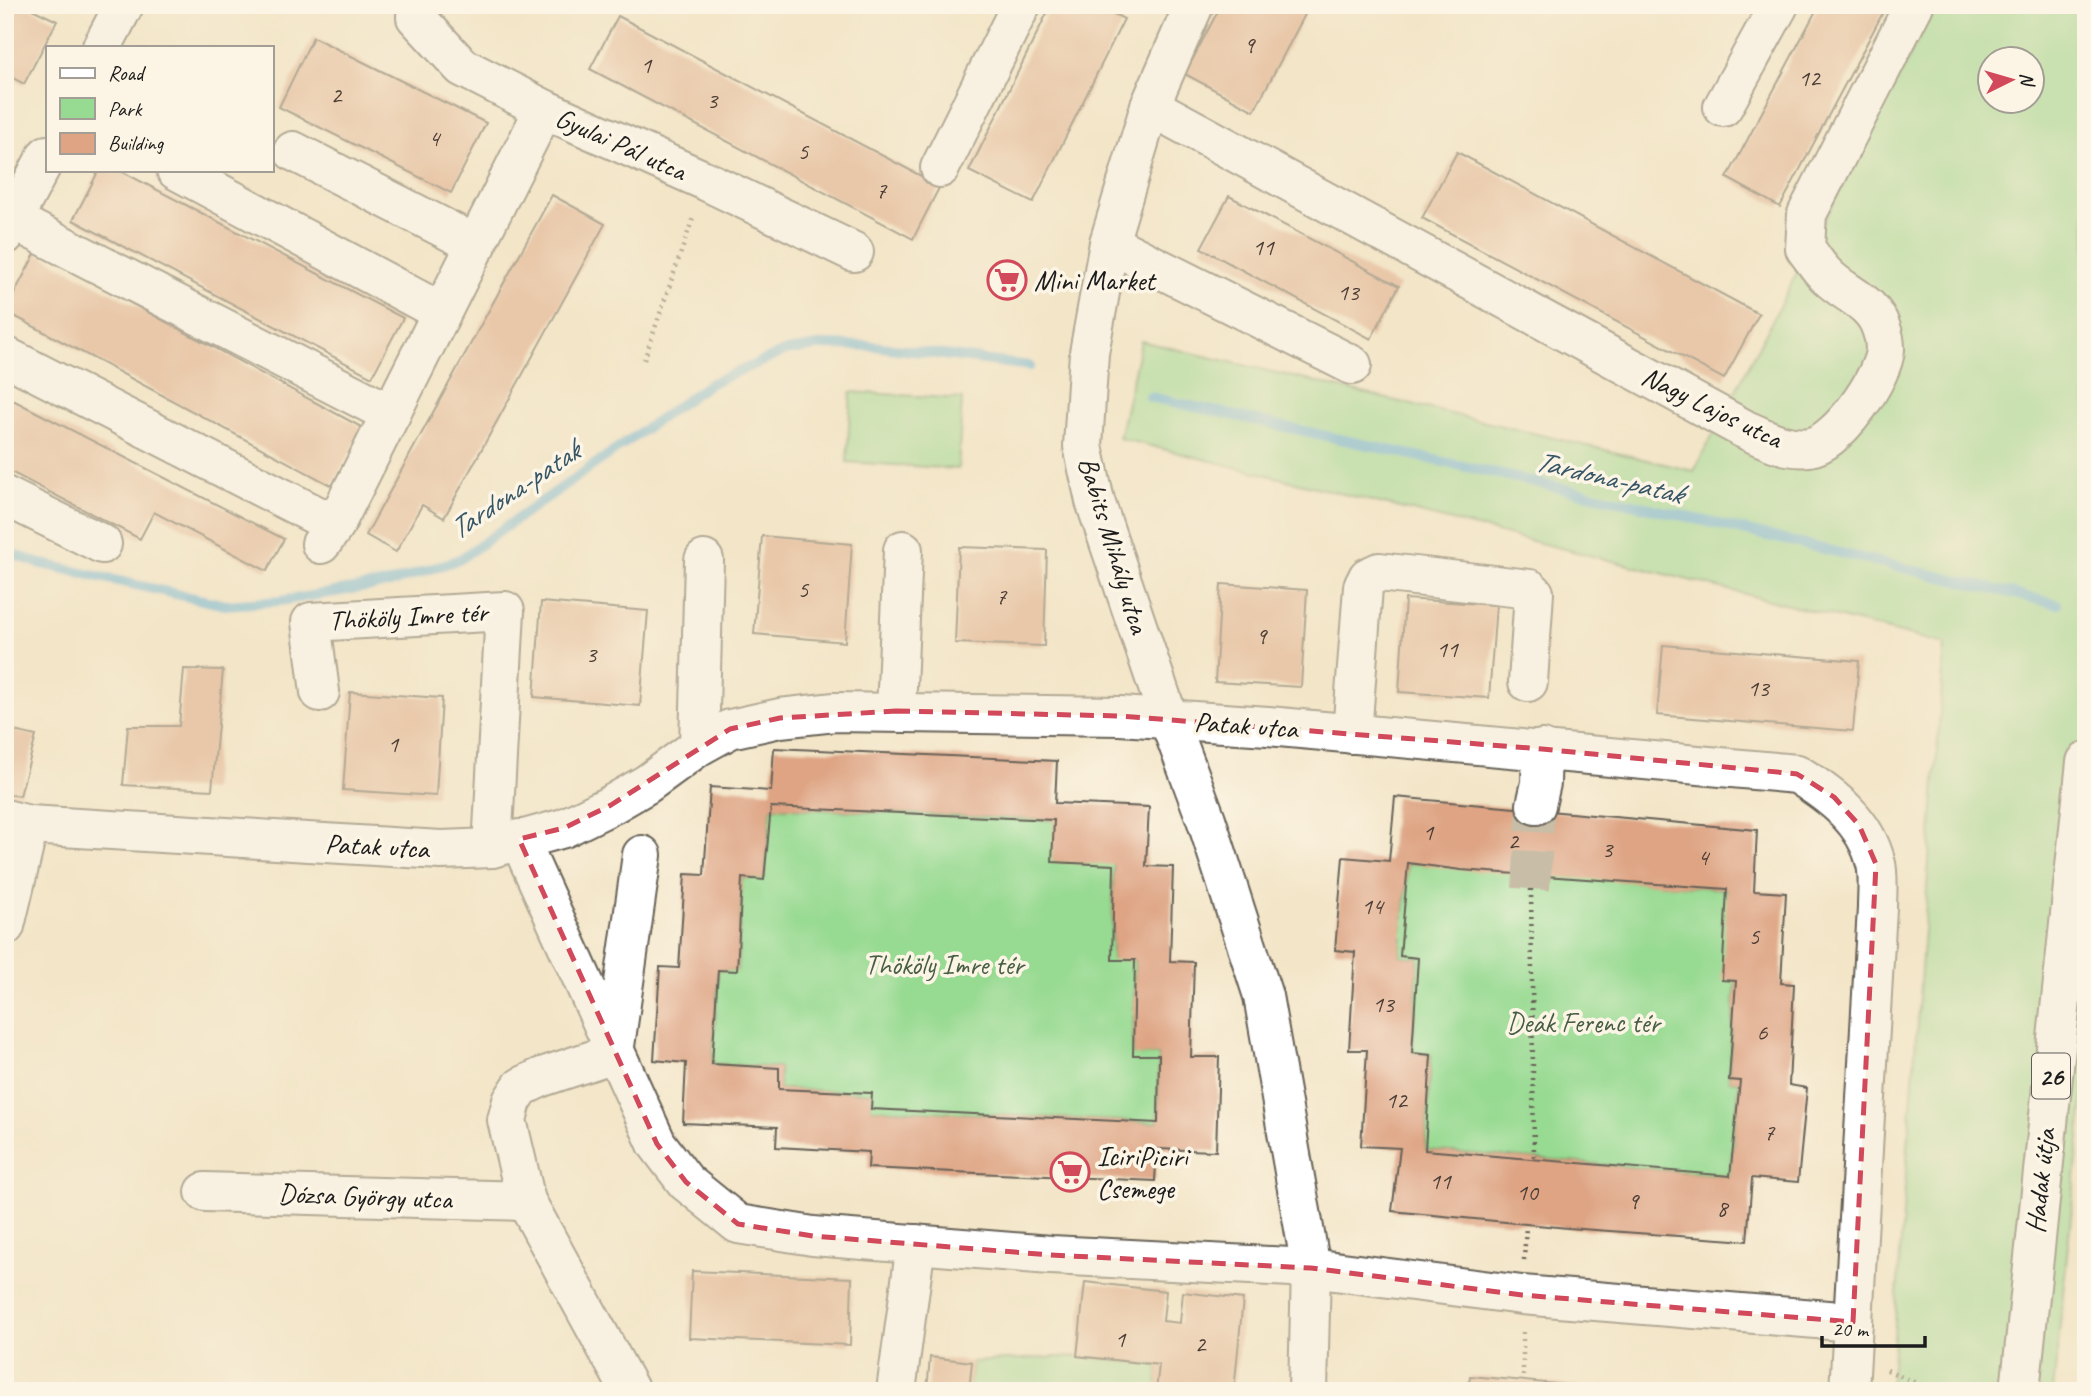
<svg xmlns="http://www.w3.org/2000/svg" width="2091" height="1396" viewBox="0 0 2091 1396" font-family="Caveat,sans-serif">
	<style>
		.green { fill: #97da92; stroke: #5a7b57; stroke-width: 2; fill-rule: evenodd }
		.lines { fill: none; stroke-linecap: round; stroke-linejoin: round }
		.stream { stroke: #5daed8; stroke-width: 10 }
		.building { fill: #dea484; fill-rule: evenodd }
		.minor-tunnel { stroke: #c8bda6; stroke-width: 38; stroke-dasharray: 38 19; stroke-linecap: butt }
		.minor-casing { stroke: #676258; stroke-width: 42 }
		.major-casing { stroke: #676258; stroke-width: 42 }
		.path { stroke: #676258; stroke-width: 4.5; stroke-dasharray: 2 5; stroke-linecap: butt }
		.minor { stroke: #fff; stroke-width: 38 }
		.major { stroke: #fff; stroke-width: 38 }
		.marked { fill: none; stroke: #d1495b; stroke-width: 5; stroke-dasharray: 14 9; stroke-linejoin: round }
		.labels { text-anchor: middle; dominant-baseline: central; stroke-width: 7; stroke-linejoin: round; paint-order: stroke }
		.number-label { font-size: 24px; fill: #4c3e36 }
		.shield { fill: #fcf5e5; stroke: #5f5d58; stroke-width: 2 }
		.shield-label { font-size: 26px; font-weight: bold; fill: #1c1c1c }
		.street-label { font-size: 28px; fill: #1c1c1c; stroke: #fcf5e5 }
		.poi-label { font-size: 28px; fill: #1c1c1c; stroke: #fcf5e5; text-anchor: start }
		.park-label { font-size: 28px; fill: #475e45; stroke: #fcf5e5 }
		.water-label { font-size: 30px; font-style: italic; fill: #365667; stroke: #fcf5e5 }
	</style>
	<rect width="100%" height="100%" fill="#fcf5e5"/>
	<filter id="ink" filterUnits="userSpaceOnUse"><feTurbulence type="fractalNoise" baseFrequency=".0143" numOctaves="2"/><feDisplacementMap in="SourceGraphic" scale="14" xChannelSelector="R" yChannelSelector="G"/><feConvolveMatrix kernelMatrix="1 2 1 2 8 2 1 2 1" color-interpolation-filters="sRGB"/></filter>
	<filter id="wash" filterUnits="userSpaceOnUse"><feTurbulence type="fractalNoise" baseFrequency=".00686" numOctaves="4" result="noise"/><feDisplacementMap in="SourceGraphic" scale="28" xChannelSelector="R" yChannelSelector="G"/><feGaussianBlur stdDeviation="1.57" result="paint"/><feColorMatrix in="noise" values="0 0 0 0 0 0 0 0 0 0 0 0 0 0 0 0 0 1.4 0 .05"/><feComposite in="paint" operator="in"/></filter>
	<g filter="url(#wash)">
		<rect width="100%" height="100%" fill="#f3e5c8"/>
		<g class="green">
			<path d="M1936,5h150v1067l-33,319h-163l55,-747 -826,-206 22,-97 553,130zM1990,60h42v42h-42z"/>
			<path d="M851,392l111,7 -4,70 -111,-7z"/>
			<path d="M771,807l283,13 60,45 -2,94 23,1 -2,94 26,1 -1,68 -287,-14v-16l-92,-4v-21l-67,-4 6,-94h19l5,-92 22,1z"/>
			<path d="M1408,863l319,26 9,92 -7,99 11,1 -10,95 -305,-26 6,-95 -19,-2 6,-95 -18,-2z"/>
			<path d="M1077,1356l82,9 -3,26h-187l3,-29z"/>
		</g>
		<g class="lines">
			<g class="stream">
				<path d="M1150,397l461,102 446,105"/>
				<path d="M5,551l33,12 187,42 55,-4 110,-18 70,-24 249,-175 77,-33 39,-6 48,1 157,20"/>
			</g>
		</g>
		<g id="blocks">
			<g class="building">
				<path d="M5,5h19l33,16 -33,63 -19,-10z"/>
				<path d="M1051,5h45l28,14 -91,184 -64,-32z"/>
				<path d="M1221,5h89l-56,106 -69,-37z"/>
				<path d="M1819,5h68l-107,202 -53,-29z"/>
				<path d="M618,16l322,170 -27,53 -323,-170z"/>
				<path d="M313,37l173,86 -35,70 -172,-86z"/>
				<path d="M1457,152l302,162 -35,65 -302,-161z"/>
				<path d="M99,170h20l284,148 -31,59 -299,-157z"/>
				<path d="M552,195l53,29 -161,294 -22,-13 -26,47 -30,-17z"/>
				<path d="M1229,196l170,90 -28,53 -170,-91z"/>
				<path d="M36,252l327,176 -31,58 -327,-175z"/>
				<path d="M5,396l279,143 -17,32 -113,-59 -14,27 -135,-70z"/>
				<path d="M762,536l90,8 -7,98 -91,-8z"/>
				<path d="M959,547l88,3 -3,96 -89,-3z"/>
				<path d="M1221,584l86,6 -6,97 -86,-5z"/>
				<path d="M1405,599l91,6 -7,93 -90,-6z"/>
				<path d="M541,602l107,9 -8,95 -106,-9z"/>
				<path d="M1663,645l196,16 -6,70 -196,-16z"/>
				<path d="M184,669l39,1 -11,120 -89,-5 5,-59h51z"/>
				<path d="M350,692l92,6 -6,98 -93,-6z"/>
				<path d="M5,729l31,7 -16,60 -15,-2z"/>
				<path d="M774,748l283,13 -2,42 94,4 -3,59 27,1 -3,94 24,1 -3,95h28l-3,94 -59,-2 -2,32 -287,-13 1,-16 -93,-5 1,-20 -94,-4 3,-60 -32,-3 6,-93 19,1 6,-94 19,1 6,-88 61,4zM771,807l283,13 -2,42 62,3 -2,95h23l-2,95h26l-1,68 -287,-14 1,-16 -93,-4v-21l-67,-4 6,-94 19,1 5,-93 22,2z"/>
				<path d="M1395,797l362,33 -3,61 32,2 -5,90 13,1 -5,101 18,3 -9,94 -46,-4 -5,63 -179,-13 -176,-17 8,-63 -39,-2 6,-96h-18l6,-98 -20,-2 8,-93 46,4zM1408,863l53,7 266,19 -5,91 14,1 -7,99 11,1 -10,95 -305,-26 6,-95 -19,-2 6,-95 -18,-2z"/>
				<path d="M692,1271l160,7 -2,67 -161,-7z"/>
				<path d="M1085,1282l81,9 -3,30 17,2 3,-31 60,7 -9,92h-78l3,-26 -82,-9z"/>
				<path d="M930,1357l42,5 -3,29h-42z"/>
				<path d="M1470,1376l143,13 -1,2h-144z"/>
			</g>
		</g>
	</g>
	<g filter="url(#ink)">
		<use href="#blocks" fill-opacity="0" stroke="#676258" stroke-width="2"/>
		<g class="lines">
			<path class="minor-tunnel" d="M1531,889l5,-84"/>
			<g class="minor-casing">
				<g id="minor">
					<path d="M417,5l-1,12 46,50 82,42 162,72 148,71"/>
					<path d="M1194,5l-44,101 -41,137 -20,110 -6,93 12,55 74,219 37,99 57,177 48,272 -3,123"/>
					<path d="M102,47l22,-42"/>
					<path d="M1150,106l594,323c22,10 42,21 66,18 28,-4 74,-71 75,-98 0,-6 -2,-16 -4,-21 -9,-27 -35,-33 -53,-51 -9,-8 -16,-20 -23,-29l2,-34 107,-209"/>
					<path d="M1723,107l56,-102"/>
					<path d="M293,151l184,94"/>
					<path d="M940,168l81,-163"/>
					<path d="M176,170l265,142"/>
					<path d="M13,220l378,194"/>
					<path d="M5,235l42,-80"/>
					<path d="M1109,243l243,122"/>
					<path d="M5,356l330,169"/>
					<path d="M5,496l97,48"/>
					<path d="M321,544l14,-19 209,-416"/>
					<path d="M320,692l-9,-70 194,-11 -13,237"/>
					<path d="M896,711l7,-161"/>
					<path d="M1352,734l11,-147 5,-10 11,-5 151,17 4,4 -6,89"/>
					<path d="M699,746l5,-186"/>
					<path d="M1536,805l5,-22 1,-34"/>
					<path d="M5,819l24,6 412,25 51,-2 72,-20 47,-23 36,-21 52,-38 31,-17 50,-11 55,-6 285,4 148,10 529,48c35,22 69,47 79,90 3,13 1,31 1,44l-28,483"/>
					<path d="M519,839l138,305 29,38 52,42 75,12 238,19 260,13 211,27 331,27"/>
					<path d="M5,926l24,-101"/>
					<path d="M205,1192l321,9"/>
					<path d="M630,1391l-104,-190 -19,-81 5,-19 9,-14 21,-10 72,-24 28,-198"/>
					<path d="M896,1391l20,-147"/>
				</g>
			</g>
			<g class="major-casing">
				<path id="major" d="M2020,1391l66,-629"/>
			</g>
			<g class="path">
				<path d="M644,360l50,-145"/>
				<path d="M1531,889l3,271"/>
				<path d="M1524,1260l2,-34"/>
				<path d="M1523,1332v46"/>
				<path d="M1887,1370l47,21"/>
			</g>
			<use href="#minor" class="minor"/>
			<use href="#major" class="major"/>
		</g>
	</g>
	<path d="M0 0H2091V1396H0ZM896,711l224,5 422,33 255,25 37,23 25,28 17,39 -23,458 -331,-27 -211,-27 -260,-13 -238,-19 -75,-12 -52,-42 -29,-38 -138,-305 45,-11 47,-23 119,-76 50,-11z" fill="#f3e5c8" fill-opacity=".55" fill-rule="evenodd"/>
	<path class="marked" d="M896,711l224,5 422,33 255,25 37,23 25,28 17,39 -23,458 -331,-27 -211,-27 -260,-13 -238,-19 -75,-12 -52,-42 -29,-38 -138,-305 45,-11 47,-23 119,-76 50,-11z"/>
	<defs>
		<g id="supermarket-ring" transform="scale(2.0125)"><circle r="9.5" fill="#fcf5e5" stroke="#d1495b" stroke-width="1.5"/><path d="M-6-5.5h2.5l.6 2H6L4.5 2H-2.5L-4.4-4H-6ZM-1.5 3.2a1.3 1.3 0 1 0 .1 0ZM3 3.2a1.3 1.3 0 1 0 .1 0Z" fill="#d1495b"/></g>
	</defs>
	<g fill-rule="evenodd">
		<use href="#supermarket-ring" x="1007" y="280"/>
		<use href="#supermarket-ring" x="1070" y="1172"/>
	</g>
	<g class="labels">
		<g class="number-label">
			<text x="1249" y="45">9</text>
			<text x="646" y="65">1</text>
			<text x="1809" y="78">12</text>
			<text x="336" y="95">2</text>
			<text x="712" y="100">3</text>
			<text x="434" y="138">4</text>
			<text x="803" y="151">5</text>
			<text x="881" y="190">7</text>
			<text x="1263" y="247">11</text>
			<text x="1348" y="292">13</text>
			<text x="803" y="589">5</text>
			<text x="1001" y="596">7</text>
			<text x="1261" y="636">9</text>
			<text x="1447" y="649">11</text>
			<text x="591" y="654">3</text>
			<text x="1758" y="688">13</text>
			<text x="393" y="744">1</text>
			<text x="1428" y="832">1</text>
			<text x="1513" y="841">2</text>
			<text x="1607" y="849">3</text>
			<text x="1703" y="857">4</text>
			<text x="1372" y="906">14</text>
			<text x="1754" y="936">5</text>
			<text x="1383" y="1004">13</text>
			<text x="1762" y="1032">6</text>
			<text x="1396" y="1100">12</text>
			<text x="1769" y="1132">7</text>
			<text x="1440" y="1181">11</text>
			<text x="1527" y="1192">10</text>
			<text x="1633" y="1201">9</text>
			<text x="1722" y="1208">8</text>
			<text x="1120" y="1339">1</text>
			<text x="1200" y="1344">2</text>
		</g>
		<rect class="shield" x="2032" y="1053.5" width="38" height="45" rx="5"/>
		<g class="shield-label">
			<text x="2051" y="1076">26</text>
		</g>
		<g class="street-label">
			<text transform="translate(621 144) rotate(24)">Gyulai Pál utca</text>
			<text transform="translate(1712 407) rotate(26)">Nagy Lajos utca</text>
			<text transform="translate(1114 545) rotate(73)">Babits Mihály utca</text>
			<text transform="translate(408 616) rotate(-3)">Thököly Imre tér</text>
			<text transform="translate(1246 725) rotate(4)">Patak utca</text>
			<text transform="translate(377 846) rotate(3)">Patak utca</text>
			<text transform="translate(2040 1181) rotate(-84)">Hadak útja</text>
			<text transform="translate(365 1196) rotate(2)">Dózsa György utca</text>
		</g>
		<g class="poi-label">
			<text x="1034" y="280">Mini Market</text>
			<text x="1097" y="1156">IciriPiciri<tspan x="1097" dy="32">Csemege</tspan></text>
		</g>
		<g class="park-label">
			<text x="944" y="964">Thököly Imre tér</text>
			<text x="1583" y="1022">Deák Ferenc tér</text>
		</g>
		<g class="water-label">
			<text transform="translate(1609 477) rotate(13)">Tardona-patak</text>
			<text transform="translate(514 490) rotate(-34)">Tardona-patak</text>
		</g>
	</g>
	<rect width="2091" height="1396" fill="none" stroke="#fcf5e5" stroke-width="28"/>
	<rect x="46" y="46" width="228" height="126" fill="#fcf5e5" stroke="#a29e95" stroke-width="2"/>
	<rect x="60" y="68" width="35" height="10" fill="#ffffff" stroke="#a29e95" stroke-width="2"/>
	<text x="108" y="80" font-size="21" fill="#1c1c1c">Road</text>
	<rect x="60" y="98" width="35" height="21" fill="#97da92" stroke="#a29e95" stroke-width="2"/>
	<text x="108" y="116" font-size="21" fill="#1c1c1c">Park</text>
	<rect x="60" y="133" width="35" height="21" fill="#dea484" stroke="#a29e95" stroke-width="2"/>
	<text x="108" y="150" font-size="21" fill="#1c1c1c">Building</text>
	<g transform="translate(2011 80) rotate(85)"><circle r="33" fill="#fcf5e5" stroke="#a29e95" stroke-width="2"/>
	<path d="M0-5L12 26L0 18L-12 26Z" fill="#d1495b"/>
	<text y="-10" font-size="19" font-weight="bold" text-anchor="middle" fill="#1c1c1c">N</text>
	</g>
	<path d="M1822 1336v10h103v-10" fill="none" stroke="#1c1c1c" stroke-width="3.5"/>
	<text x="1832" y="1336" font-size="21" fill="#1c1c1c" stroke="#fcf5e5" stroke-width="5" paint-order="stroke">20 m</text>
</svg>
